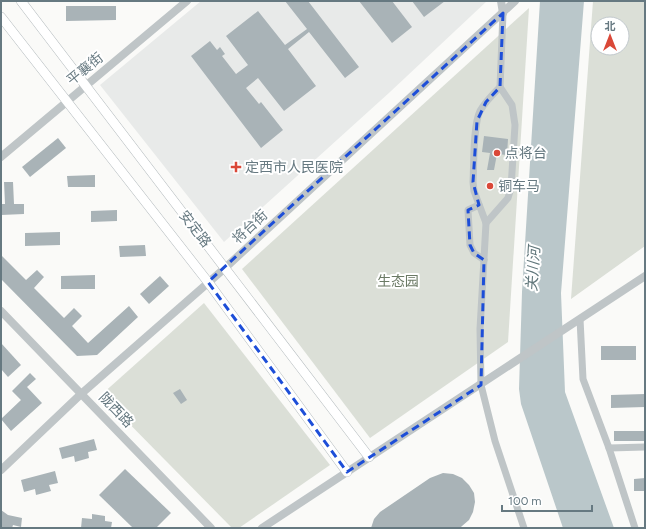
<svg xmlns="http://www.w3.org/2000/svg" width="646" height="529" viewBox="0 0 646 529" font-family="Figtree,'Noto Sans SC',sans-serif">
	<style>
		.built { fill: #e8eae9 }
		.green { fill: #dbdfd7; fill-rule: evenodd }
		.water { fill: #bac7ca }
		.building { fill: #a9b3b7 }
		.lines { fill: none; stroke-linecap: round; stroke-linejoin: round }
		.secondary-casing { stroke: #b4bbbe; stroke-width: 10 }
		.minor { stroke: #bfc5c7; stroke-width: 7 }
		.tertiary { stroke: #bfc5c7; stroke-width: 8 }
		.secondary { stroke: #fff; stroke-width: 9 }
		.marked { fill: none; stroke: #1d4ed8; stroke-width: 3; stroke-dasharray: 8 5; stroke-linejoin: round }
		.poi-dot { fill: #da4838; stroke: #fff; stroke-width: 1.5 }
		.labels { text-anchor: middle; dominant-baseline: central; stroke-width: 4; stroke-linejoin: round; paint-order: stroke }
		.street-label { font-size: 14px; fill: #667981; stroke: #fff }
		.poi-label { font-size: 14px; fill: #667981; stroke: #fff; text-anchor: start }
		.park-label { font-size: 14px; fill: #6b7a65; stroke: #fff }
		.water-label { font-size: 15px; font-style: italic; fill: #61777b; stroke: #fff }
	</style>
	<rect width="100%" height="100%" fill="#fafaf8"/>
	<path class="built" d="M201,1h286l-97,91 -166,150 -124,-157z"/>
	<g class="green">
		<path d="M593,1h52v245l-74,53zM598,24h24v24h-24z"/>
		<path d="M529,8l-21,334 -138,96 -128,-169z"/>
		<path d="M204,303l126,162 -91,63h-7l-131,-133z"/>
	</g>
	<path class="water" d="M540,1h44l-23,292 4,99 49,136h-51l-42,-124 -2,-15 3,-97z"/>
	<g class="building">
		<path d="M285,1h23l51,66 -14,11 -36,-46 -21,17 28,37 -32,25 -26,-33 -12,10 13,16 2,-2 22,28 -22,18 -70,-92 19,-15 7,9 3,-3 5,7 -3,2 14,18 12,-9 -22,-29 32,-25 27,34 22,-16z"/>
		<path d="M359,1h33l20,26 -20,16z"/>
		<path d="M412,1h33l-21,16z"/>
		<path d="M66,6h50v14l-50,1z"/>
		<path d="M484,136l24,3 -1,16 -10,-1 -3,16h-7l3,-17 -8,-1z"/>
		<path d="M58,138l8,10 -36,29 -8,-10z"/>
		<path d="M95,175v12h-27l-1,-11z"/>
		<path d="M4,182h9l1,22h10v10l-23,1v-11h4z"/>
		<path d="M117,210v11l-26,1v-11z"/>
		<path d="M60,232v13l-35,1v-13z"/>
		<path d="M145,245l1,11 -26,1 -1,-11z"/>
		<path d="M1,255l25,25 11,-10 7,7 -10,11 30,30 10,-10 8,8 -10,10 16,17 41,-37 9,11 -41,38 -20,1 -76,-77z"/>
		<path d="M95,275v14h-34v-13z"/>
		<path d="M160,276l9,10 -20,18 -9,-10z"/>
		<path d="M1,343l20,22 -13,12 -7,-8z"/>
		<rect x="601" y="346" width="35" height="14"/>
		<path d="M30,373l6,6 -9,8 15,16 -31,28 -10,-12 20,-19 -9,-9z"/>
		<path d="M180,389l7,11 -6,4 -8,-11z"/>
		<path d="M645,394v13l-34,1v-13z"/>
		<rect x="614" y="431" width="31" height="10"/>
		<path d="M94,439l3,11 -9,2 1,6 -14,4 -1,-6 -12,3 -3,-11z"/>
		<path d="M125,469l46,44 -15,15h-23l-34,-33z"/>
		<path d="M55,471l3,12 -9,2 2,6 -15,4 -1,-6 -11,3 -3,-12z"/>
		<path d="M443,473l10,1 9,4 7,7 5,8 1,9 -2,10 -4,8 -7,6 -2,2h-89l3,-9 6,-7 50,-34z"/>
		<path d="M645,478v13h-11v-12z"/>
		<path d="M1,510l7,5 14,3 -1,9 -8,-2 -1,3h-11z"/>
		<path d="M92,514l13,2v5l7,1 -1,6h-30l1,-10 10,1z"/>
	</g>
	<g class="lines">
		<g class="secondary-casing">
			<g id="secondary">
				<path d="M21,1l348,456"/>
				<path d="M1,17l207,265 139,190"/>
			</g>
		</g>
		<g class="minor">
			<path d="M500,87c-7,7 -15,15 -20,24 -7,14 -6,53 -7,71l1,9 12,32 -6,106 1,56 14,56 29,87"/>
			<path d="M479,205l-11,5 2,35 4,8 10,7"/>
			<path d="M486,223l22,-25 3,-10 4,-63 -3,-20 -12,-18 3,-74"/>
			<path d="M580,319l3,60 26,69 26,80"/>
			<path d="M609,448l36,-1"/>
		</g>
		<g class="tertiary">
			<path d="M501,1l2,12"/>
			<path d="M1,157l186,-156"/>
			<path d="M1,311l210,217"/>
			<path d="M1,470l80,-76 144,-126 290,-267"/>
			<path d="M262,528l383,-252"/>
		</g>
		<use href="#secondary" class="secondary"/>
	</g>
	<path class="marked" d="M503,13l-3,74 -14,15 -9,19 -4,61 6,23 -11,5 2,35 4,8 10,7 -3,125 -134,87 -139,-190z"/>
	<g class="poi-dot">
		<circle cx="497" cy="153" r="4"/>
		<path d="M234 161h4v4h4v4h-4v4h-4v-4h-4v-4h4z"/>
		<circle cx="490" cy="186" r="4"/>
	</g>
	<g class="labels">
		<g class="street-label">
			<text transform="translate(85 69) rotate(-39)">平襄街</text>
			<text transform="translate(250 227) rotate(-43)">将台街</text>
			<text transform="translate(195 229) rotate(52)">安定路</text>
			<text transform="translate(116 410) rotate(46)">陇西路</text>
		</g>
		<g class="poi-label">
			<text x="505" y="153">点将台</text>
			<text x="245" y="167">定西市人民医院</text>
			<text x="498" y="186">铜车马</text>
		</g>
		<g class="park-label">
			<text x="398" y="281">生态园</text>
		</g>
		<g class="water-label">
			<text transform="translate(533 269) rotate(-86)">关川河</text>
		</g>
	</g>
	<rect width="646" height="529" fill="none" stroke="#667981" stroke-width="4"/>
	<g transform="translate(610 36)"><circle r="19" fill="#ffffff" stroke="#c2c9cd"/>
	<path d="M0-3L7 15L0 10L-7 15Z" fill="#da4838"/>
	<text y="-6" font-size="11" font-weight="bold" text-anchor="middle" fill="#667981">北</text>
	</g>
	<path d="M502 505v6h90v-6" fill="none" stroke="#667981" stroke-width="2"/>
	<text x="508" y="505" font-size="12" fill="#667981" stroke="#ffffff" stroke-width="3" paint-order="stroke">100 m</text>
</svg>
